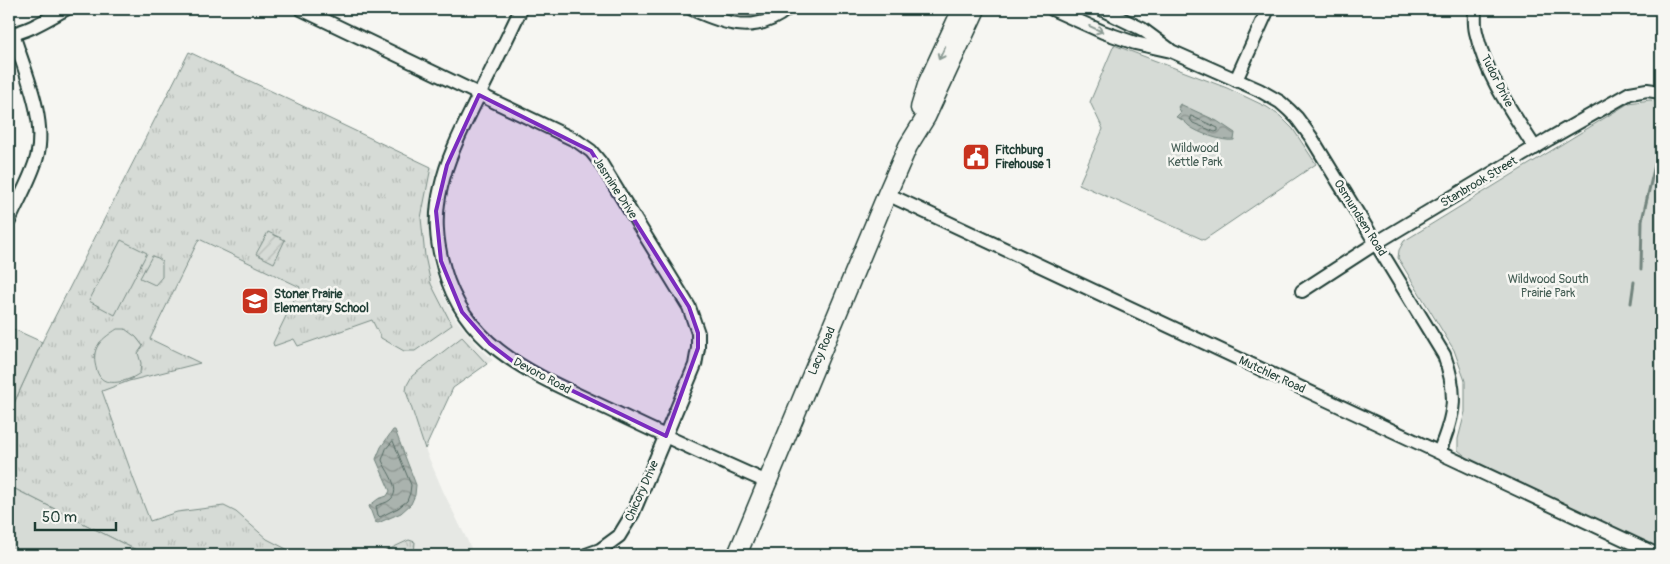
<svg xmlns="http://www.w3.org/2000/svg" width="1670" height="564" viewBox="0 0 1670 564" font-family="Pangolin,sans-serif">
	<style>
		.built { fill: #e6e8e4 }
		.grass { fill: url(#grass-tufts); stroke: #7a8c85; fill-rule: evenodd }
		.park { fill: #d6dbd6; stroke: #7a8c85 }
		.garden { fill: url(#garden-furrows); stroke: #7a8c85 }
		.water { fill: url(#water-waves); stroke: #72847d }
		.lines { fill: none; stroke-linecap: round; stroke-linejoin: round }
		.shore { stroke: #576c65; stroke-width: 1 }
		.stream { stroke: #72847d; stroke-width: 3 }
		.street-casing { stroke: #1f3d34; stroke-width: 16 }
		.secondary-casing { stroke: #1f3d34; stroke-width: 21 }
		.street { stroke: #f6f6f2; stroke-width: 12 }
		.secondary { stroke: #f6f6f2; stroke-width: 18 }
		.oneway { stroke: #8a9a93 }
		.marked { fill: #7b2cbf; fill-opacity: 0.2; stroke: #7b2cbf; stroke-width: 4; stroke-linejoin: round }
		.labels { text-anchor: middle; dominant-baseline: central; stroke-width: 5; stroke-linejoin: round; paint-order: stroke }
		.street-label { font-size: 12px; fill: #1f3d34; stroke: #f6f6f2 }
		.park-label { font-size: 12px; fill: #445d54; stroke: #f6f6f2 }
		.poi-label { font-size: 12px; font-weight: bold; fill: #1f3d34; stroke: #f6f6f2; text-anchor: start }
	</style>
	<defs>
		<pattern id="grass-tufts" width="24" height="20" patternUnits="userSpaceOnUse" patternTransform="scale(1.25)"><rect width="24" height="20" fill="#d6dbd6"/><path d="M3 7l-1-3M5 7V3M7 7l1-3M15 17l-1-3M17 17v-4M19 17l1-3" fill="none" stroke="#b7bdb8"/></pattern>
		<pattern id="garden-furrows" width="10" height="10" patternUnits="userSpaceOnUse" patternTransform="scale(1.25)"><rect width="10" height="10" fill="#d6dbd6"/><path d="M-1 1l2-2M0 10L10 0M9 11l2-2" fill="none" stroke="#b7bdb8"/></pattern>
		<pattern id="water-waves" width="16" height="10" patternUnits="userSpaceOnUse" patternTransform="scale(1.25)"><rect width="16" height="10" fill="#aab3ae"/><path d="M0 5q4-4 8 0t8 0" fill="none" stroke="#8a938e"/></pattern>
	</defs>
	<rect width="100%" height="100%" fill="#f6f6f2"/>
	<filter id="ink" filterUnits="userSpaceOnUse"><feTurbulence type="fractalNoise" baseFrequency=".02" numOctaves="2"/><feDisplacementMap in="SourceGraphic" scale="10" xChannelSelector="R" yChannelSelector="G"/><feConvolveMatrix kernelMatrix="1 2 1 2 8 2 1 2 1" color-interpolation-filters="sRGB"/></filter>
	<g filter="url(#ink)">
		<path class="built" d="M189,52l247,117 -4,15 -3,51 4,28 5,17 5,15 12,23 23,28 15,14 -40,28 -28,61 18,42 28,57 -2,7h-323l-137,-69v-72l33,-72z"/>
		<g class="grass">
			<path d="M189,52l242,115 -10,51 4,38 6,28 21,41 -37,26h-11l-23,-13 -9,-18 -74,26 -4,-7 -20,7 -1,-3 27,-56 -101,-48 -49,100 50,24 -71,18 -27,10 32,89 16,41 27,-9 47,-6 12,6 31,27 31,16h-152l-137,-69v-72l33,-72zM136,337l7,9 -5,7 -6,26 -24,3 -14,-24 2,-8 4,-8z"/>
			<path d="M462,337l25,27 -34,24 -28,61 -19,-58 1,-6 5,-9z"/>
			<path d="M409,540l6,2 -1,13h-37z"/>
		</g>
		<g class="park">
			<path d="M1114,45l113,43 40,19 13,9 13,13 23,35 -112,76 -125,-56 24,-55 -13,-27z"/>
			<path d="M1650,100l11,2v449l-191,-91 -12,-10v-11l7,-27v-31l-11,-31 -56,-92 1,-8 5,-9 225,-138z"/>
			<path d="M121,240l26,13 -32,62 -26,-14z"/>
			<path d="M152,256l6,2 4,3v16l-7,8 -15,-7z"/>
			<path d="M9,327l33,15 -33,72z"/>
			<path d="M117,329h8l11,8 7,9 -5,7 3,10 -1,10c-9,7 -31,15 -40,4 -3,-4 -4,-9 -5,-14 -1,-7 0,-14 4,-19 4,-6 12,-11 18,-15z"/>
			<path d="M9,486l137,69h-137z"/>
		</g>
		<path class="garden" d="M268,232l17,8 -11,23 -18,-9z"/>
		<g class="water">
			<path d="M1180,104l37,17 18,12 -1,7c-11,2 -36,-7 -45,-14 -4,-4 -7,-7 -13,-9l5,-5 -3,-5z"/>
			<path d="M393,430h2l21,55 -1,10 -4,9 -10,9 -23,10 -3,-1 -6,-16 9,-7 9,-3 3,-5 -14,-32 5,-12z"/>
		</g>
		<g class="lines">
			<g class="shore">
				<path d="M1191,116l27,12v3l-3,1 -22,-9 -3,-4z"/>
				<path d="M393,441l18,44 -1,8 -3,8 -9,7 -18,9 -2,-2 -2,-9c4,-2 11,-3 14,-6 13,-11 -5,-30 -8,-40l4,-11z"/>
			</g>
			<g class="stream">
				<path d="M1641,269l1,-49 19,-81"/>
				<path d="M1631,303l3,-21"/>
			</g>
			<g class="street-casing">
				<g id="street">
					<path d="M301,9l276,132 14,10 9,11 89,145 9,26v15l-3,17 -35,84 -27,64 -14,23 -19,14 -14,5"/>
					<path d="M521,9c-14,29 -28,59 -43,88 -14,29 -30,58 -37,90 -7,29 -5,54 3,82 23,83 95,107 166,141 52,25 105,49 157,72"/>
					<path d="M692,9c33,15 63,26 95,0"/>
					<path d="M1052,9l51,23 32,11 36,8 88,39 21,12 9,8 8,8 14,19 133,218c14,39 11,59 -5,97"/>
					<path d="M1101,9l41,20 27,20"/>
					<path d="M1475,9c0,7 -1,15 1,23 9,42 36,80 59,116"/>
					<path d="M9,34c17,-1 42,-17 57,-25"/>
					<path d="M1236,80l32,-71"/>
					<path d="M887,194l771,361"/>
					<path d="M9,221c9,-21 22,-42 28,-64 10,-38 -13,-87 -24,-123"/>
					<path d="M1302,291l74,-48 173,-104 81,-46 17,-3 14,2"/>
				</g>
			</g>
			<g class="secondary-casing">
				<g id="secondary">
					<path d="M920,108l8,-26 34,-73"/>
					<path d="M737,555l150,-361 21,-48 18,-29 50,-108"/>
				</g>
			</g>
			<use href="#street" class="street"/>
			<use href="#secondary" class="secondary"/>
		</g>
		<defs><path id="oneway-shaft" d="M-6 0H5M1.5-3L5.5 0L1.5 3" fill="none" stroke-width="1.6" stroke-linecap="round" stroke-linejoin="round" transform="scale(1.25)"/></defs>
		<g class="oneway">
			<use href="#oneway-shaft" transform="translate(1096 29) rotate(24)"/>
			<use href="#oneway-shaft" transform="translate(942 53) rotate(115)"/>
		</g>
	</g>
	<path class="marked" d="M479,95l112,56 98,156 9,26v15l-32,88 -151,-73 -25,-19 -28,-32 -21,-51 -5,-50 11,-46z"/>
	<defs>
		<g id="civic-square" transform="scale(1.4375)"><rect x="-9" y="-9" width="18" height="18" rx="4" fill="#c8321e" stroke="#f6f6f2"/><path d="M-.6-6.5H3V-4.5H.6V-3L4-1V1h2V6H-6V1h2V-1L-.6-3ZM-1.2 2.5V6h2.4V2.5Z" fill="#fff"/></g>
		<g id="school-square" transform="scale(1.4375)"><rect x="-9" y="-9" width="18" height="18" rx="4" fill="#c8321e" stroke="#f6f6f2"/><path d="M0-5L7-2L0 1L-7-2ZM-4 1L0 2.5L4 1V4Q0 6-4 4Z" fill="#fff"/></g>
	</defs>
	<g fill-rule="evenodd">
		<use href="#civic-square" x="976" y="157"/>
		<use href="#school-square" x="255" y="301"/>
	</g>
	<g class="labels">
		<g class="street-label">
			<text transform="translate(1497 81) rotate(63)">Tudor Drive</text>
			<text transform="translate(1479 182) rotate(-31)">Stanbrook Street</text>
			<text transform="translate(615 188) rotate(57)">Jasmine Drive</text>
			<text transform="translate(1360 218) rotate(58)">Osmundsen Road</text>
			<text transform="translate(822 351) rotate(-67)">Lacy Road</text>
			<text transform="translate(1272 375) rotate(25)">Mutchler Road</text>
			<text transform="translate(542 376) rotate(28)">Devoro Road</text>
			<text transform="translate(642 491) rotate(-66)">Chicory Drive</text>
		</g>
		<g class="park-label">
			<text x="1195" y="148">Wildwood<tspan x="1195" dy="14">Kettle Park</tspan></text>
			<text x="1548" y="279">Wildwood South<tspan x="1548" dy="14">Prairie Park</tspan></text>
		</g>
		<g class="poi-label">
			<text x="995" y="150">Fitchburg<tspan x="995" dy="14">Firehouse 1</tspan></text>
			<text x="274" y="294">Stoner Prairie<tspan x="274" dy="14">Elementary School</tspan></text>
		</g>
	</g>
	<rect width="1670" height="564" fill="none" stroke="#f6f6f2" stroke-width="30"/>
	<rect x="15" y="15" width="1640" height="534" fill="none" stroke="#1f3d34" stroke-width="2" filter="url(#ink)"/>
	<path d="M35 522v8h81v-8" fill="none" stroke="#1f3d34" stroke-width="2.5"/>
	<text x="42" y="522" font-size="15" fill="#1f3d34" stroke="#f6f6f2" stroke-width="4" paint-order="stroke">50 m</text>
</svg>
